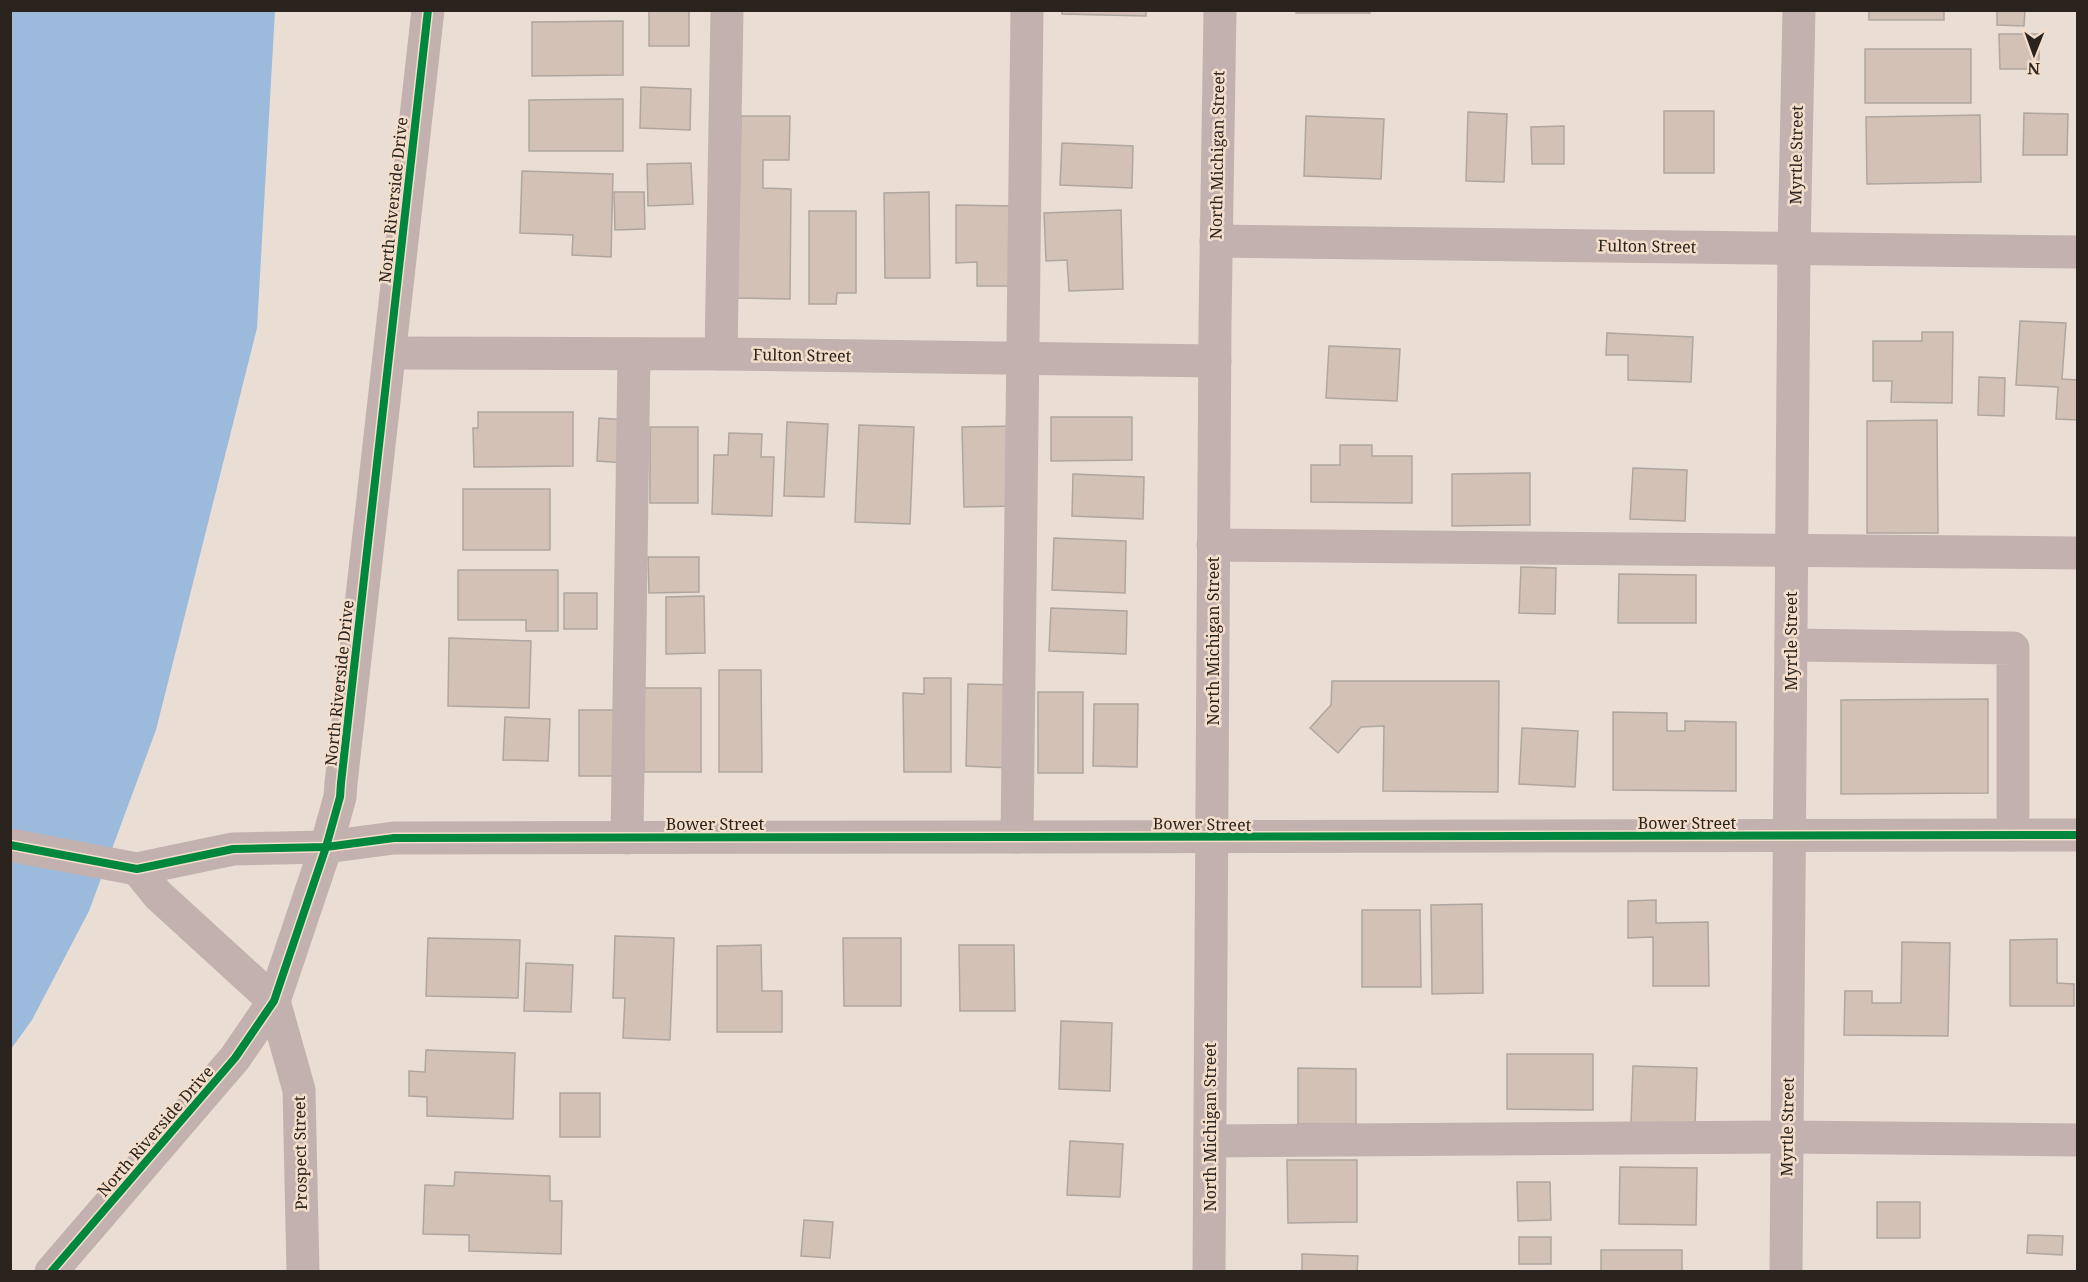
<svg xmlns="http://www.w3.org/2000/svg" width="2088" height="1282" viewBox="0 0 2088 1282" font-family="'Noto Serif',serif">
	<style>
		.water { fill: #9cbadc }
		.building { fill: #d2c1b4; stroke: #afa69f; stroke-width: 1.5 }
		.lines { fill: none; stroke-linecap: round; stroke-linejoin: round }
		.minor { stroke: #c3b1af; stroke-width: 33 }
		.cycleway-casing { stroke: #f3ddcb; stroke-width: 11 }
		.cycleway { stroke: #00873e; stroke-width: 8 }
		.labels { text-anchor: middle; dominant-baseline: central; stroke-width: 5; stroke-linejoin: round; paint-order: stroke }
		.street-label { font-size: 16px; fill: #2b231d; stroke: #f3ddcb }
	</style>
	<rect width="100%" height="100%" fill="#eaded4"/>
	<path class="water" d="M11,11h264l-18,317 -101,402 -67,181 -57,109 -21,29z"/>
	<g class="building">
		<rect x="649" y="10" width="40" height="36"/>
		<path d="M1062,10h84v6l-84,-2z"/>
		<rect x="1296" y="10" width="74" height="3"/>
		<rect x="1869" y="10" width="75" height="10"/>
		<path d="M1997,10h28l-1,16 -27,-1z"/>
		<path d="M623,21v54l-91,1v-54z"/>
		<path d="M1999,34h40v35h-39z"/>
		<rect x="1865" y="49" width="106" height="54"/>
		<path d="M641,87l50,2 -1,41 -50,-2z"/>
		<path d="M623,99v52h-94v-51z"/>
		<rect x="1664" y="111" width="50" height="62"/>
		<path d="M1468,112l39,2 -3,68 -38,-1z"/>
		<path d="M2024,113l44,1 -1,41h-44z"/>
		<path d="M1980,115l1,67 -114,2 -1,-67z"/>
		<path d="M741,116h49l-1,44h-26v28l28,1 -1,110 -53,-1z"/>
		<path d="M1306,116l78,3 -3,60 -77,-3z"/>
		<path d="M1564,126v38h-32l-1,-37z"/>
		<path d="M1062,143l71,3 -1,42 -72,-3z"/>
		<path d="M691,163l2,41 -45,2 -1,-42z"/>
		<path d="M522,171l91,3 -2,83 -39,-2 1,-20 -53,-2z"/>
		<path d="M614,192h30l1,37 -30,1z"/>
		<path d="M929,192l1,86h-45l-1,-85z"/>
		<path d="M956,205l57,1 -1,80h-35v-24l-21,1z"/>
		<path d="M1121,210l2,79 -54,2 -2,-31 -21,1 -2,-48z"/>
		<path d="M809,211h47v82h-19l-1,11h-27z"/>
		<path d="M2020,321l46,2 -4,56 16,1v40l-22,-1 2,-32 -42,-2z"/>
		<path d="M1922,332h31l-1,71 -61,-1 1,-21h-19v-40h49z"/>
		<path d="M1607,333l86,4 -2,45 -63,-2v-25h-22z"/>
		<path d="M1329,346l71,3 -3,52 -71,-3z"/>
		<path d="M1979,377l26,1 -1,38 -26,-1z"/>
		<path d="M478,412h95v54l-99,1 -1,-39h5z"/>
		<path d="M1051,417h81v43l-81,1z"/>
		<path d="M599,418l29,2 -2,43 -29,-2z"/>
		<path d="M1937,420l1,113h-71v-112z"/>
		<path d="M787,422l41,2 -4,73 -40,-1z"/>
		<path d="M859,425l55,2 -4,97 -55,-2z"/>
		<path d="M1017,426l2,80 -55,1 -2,-80z"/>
		<rect x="650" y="427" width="48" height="76"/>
		<path d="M729,433l33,1 -1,23h13l-2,59 -60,-2 2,-59h14z"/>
		<path d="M1340,445h32v11h40v47l-101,-1v-37h29z"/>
		<path d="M1633,468l54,2 -2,51 -55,-2z"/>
		<path d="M1530,473v52l-78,1v-52z"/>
		<path d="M1073,474l71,3 -1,42 -71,-3z"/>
		<rect x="463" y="489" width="87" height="61"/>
		<path d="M1054,538l72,3 -1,52 -73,-3z"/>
		<path d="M648,557h51v35l-50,1z"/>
		<path d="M1521,567l35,1 -1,46 -36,-1z"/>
		<path d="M458,570h100v61h-32v-11h-68z"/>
		<path d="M1619,574l77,1v48h-78z"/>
		<rect x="564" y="593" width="33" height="36"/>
		<path d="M704,596l1,57 -39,1v-57z"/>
		<path d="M1051,608l76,3 -1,43 -77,-3z"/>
		<path d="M449,638l82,3 -2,67 -81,-2z"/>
		<path d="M719,670h42l1,102h-43z"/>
		<path d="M924,678h27v94h-47l-1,-79 21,1z"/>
		<path d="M1332,681h167l-1,111 -115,-1 1,-65 -23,1 -23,26 -28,-25 21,-23z"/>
		<path d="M968,684l46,1 -3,83 -45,-2z"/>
		<rect x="644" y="688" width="57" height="84"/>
		<rect x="1038" y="692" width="45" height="81"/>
		<path d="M1988,699v94l-147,1v-94z"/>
		<path d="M1094,704h44l-1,63 -44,-1z"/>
		<rect x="579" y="710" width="44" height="66"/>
		<path d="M1613,712l54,1v18h18v-10l51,1v69l-123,-1z"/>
		<path d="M505,717l45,2 -2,42 -45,-1z"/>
		<path d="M1522,728l56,3 -3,56 -56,-3z"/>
		<path d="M1656,900v23l52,-1 1,64h-56v-49l-25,1v-37z"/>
		<path d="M1482,904l1,89 -51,1 -1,-89z"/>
		<path d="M1362,910h58l1,77h-59z"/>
		<path d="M615,936l59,2 -4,102 -47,-2 2,-40h-12z"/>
		<path d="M428,938l92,2 -2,58 -92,-2z"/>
		<path d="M843,938h58v68h-57z"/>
		<path d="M2057,939v44l17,1v22h-64v-66z"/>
		<path d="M1902,942l48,1 -2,93 -104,-1 1,-44h27v12h29z"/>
		<path d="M761,945l1,46h20v41h-65v-86z"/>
		<path d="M959,945h55l1,66h-55z"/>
		<path d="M526,963l47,2 -2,47 -47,-1z"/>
		<path d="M1061,1021l51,2 -2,68 -51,-2z"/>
		<path d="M426,1050l89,3 -2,66 -86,-3v-19l-18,-1v-25l16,1z"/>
		<path d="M1507,1054h86v56l-86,-1z"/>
		<path d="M1633,1066l64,2 -2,57 -64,-1z"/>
		<path d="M1298,1068l58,1v55h-58z"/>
		<rect x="560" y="1093" width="40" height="44"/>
		<path d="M1070,1141l53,3 -3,53 -53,-2z"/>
		<path d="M1287,1160h70v62l-69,1z"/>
		<path d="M1620,1167l77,1 -1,57 -77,-1z"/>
		<path d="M455,1172l95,4v25h12l-1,53 -92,-3v-16l-46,-1 2,-49 29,1z"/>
		<path d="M1517,1182h33l1,38 -33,1z"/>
		<rect x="1877" y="1202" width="43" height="36"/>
		<path d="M804,1220l29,2 -3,36 -29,-2z"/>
		<path d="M2028,1235l35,1 -1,19 -35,-2z"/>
		<rect x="1519" y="1237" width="32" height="27"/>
		<rect x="1601" y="1250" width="81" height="22"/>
		<path d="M1302,1254l56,2 -1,16h-55z"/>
	</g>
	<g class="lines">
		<g class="minor">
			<path d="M1216,241l862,11"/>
			<path d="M390,353l331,1 494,7"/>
			<path d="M721,354l6,-344"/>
			<path d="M1213,545l865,8"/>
			<path d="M1791,645l222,3v187"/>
			<path d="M1017,837l10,-827"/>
			<path d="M627,838l7,-484"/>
			<path d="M10,845l127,24 96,-20 93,-2 68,-9 1684,-3"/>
			<path d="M137,869l21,26 116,106 25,89 4,182"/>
			<path d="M1210,1141l577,-4 291,3"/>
			<path d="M51,1272l184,-214 39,-57 52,-154 14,-50 1,-14 87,-773"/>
			<path d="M1209,1272l6,-949 5,-313"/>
			<path d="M1786,1272l8,-1024 5,-238"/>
		</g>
		<g class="cycleway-casing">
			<g id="cycleway">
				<path d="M10,845l127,24 96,-20 93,-2 68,-9 1684,-3"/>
				<path d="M51,1272l184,-214 39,-57 52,-154 14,-50 1,-14 87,-773"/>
			</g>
		</g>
		<use href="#cycleway" class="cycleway"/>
	</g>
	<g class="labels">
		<g class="street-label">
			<text transform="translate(1217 155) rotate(-89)">North Michigan Street</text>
			<text transform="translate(1796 155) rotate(-89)">Myrtle Street</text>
			<text transform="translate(393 200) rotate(-84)">North Riverside Drive</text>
			<text transform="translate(1647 246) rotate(1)">Fulton Street</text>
			<text transform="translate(802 355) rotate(1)">Fulton Street</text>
			<text transform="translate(1213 641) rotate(-90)">North Michigan Street</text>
			<text transform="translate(1791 641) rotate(-90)">Myrtle Street</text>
			<text transform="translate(339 683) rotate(-84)">North Riverside Drive</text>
			<text x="1687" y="823">Bower Street</text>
			<text x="715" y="824">Bower Street</text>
			<text transform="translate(1202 824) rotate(1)">Bower Street</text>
			<text transform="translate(1210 1127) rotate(-90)">North Michigan Street</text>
			<text transform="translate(1787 1127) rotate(-89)">Myrtle Street</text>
			<text transform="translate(155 1131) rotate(-49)">North Riverside Drive</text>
			<text transform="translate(300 1153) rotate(-91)">Prospect Street</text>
		</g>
	</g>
	<rect width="2088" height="1282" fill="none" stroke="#2b231d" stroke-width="24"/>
	<g transform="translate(2034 54) rotate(181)" stroke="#f3ddcb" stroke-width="4.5" paint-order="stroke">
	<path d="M0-4.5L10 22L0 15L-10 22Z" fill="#2b231d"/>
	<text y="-9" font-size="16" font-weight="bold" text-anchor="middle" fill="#2b231d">N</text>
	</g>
</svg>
